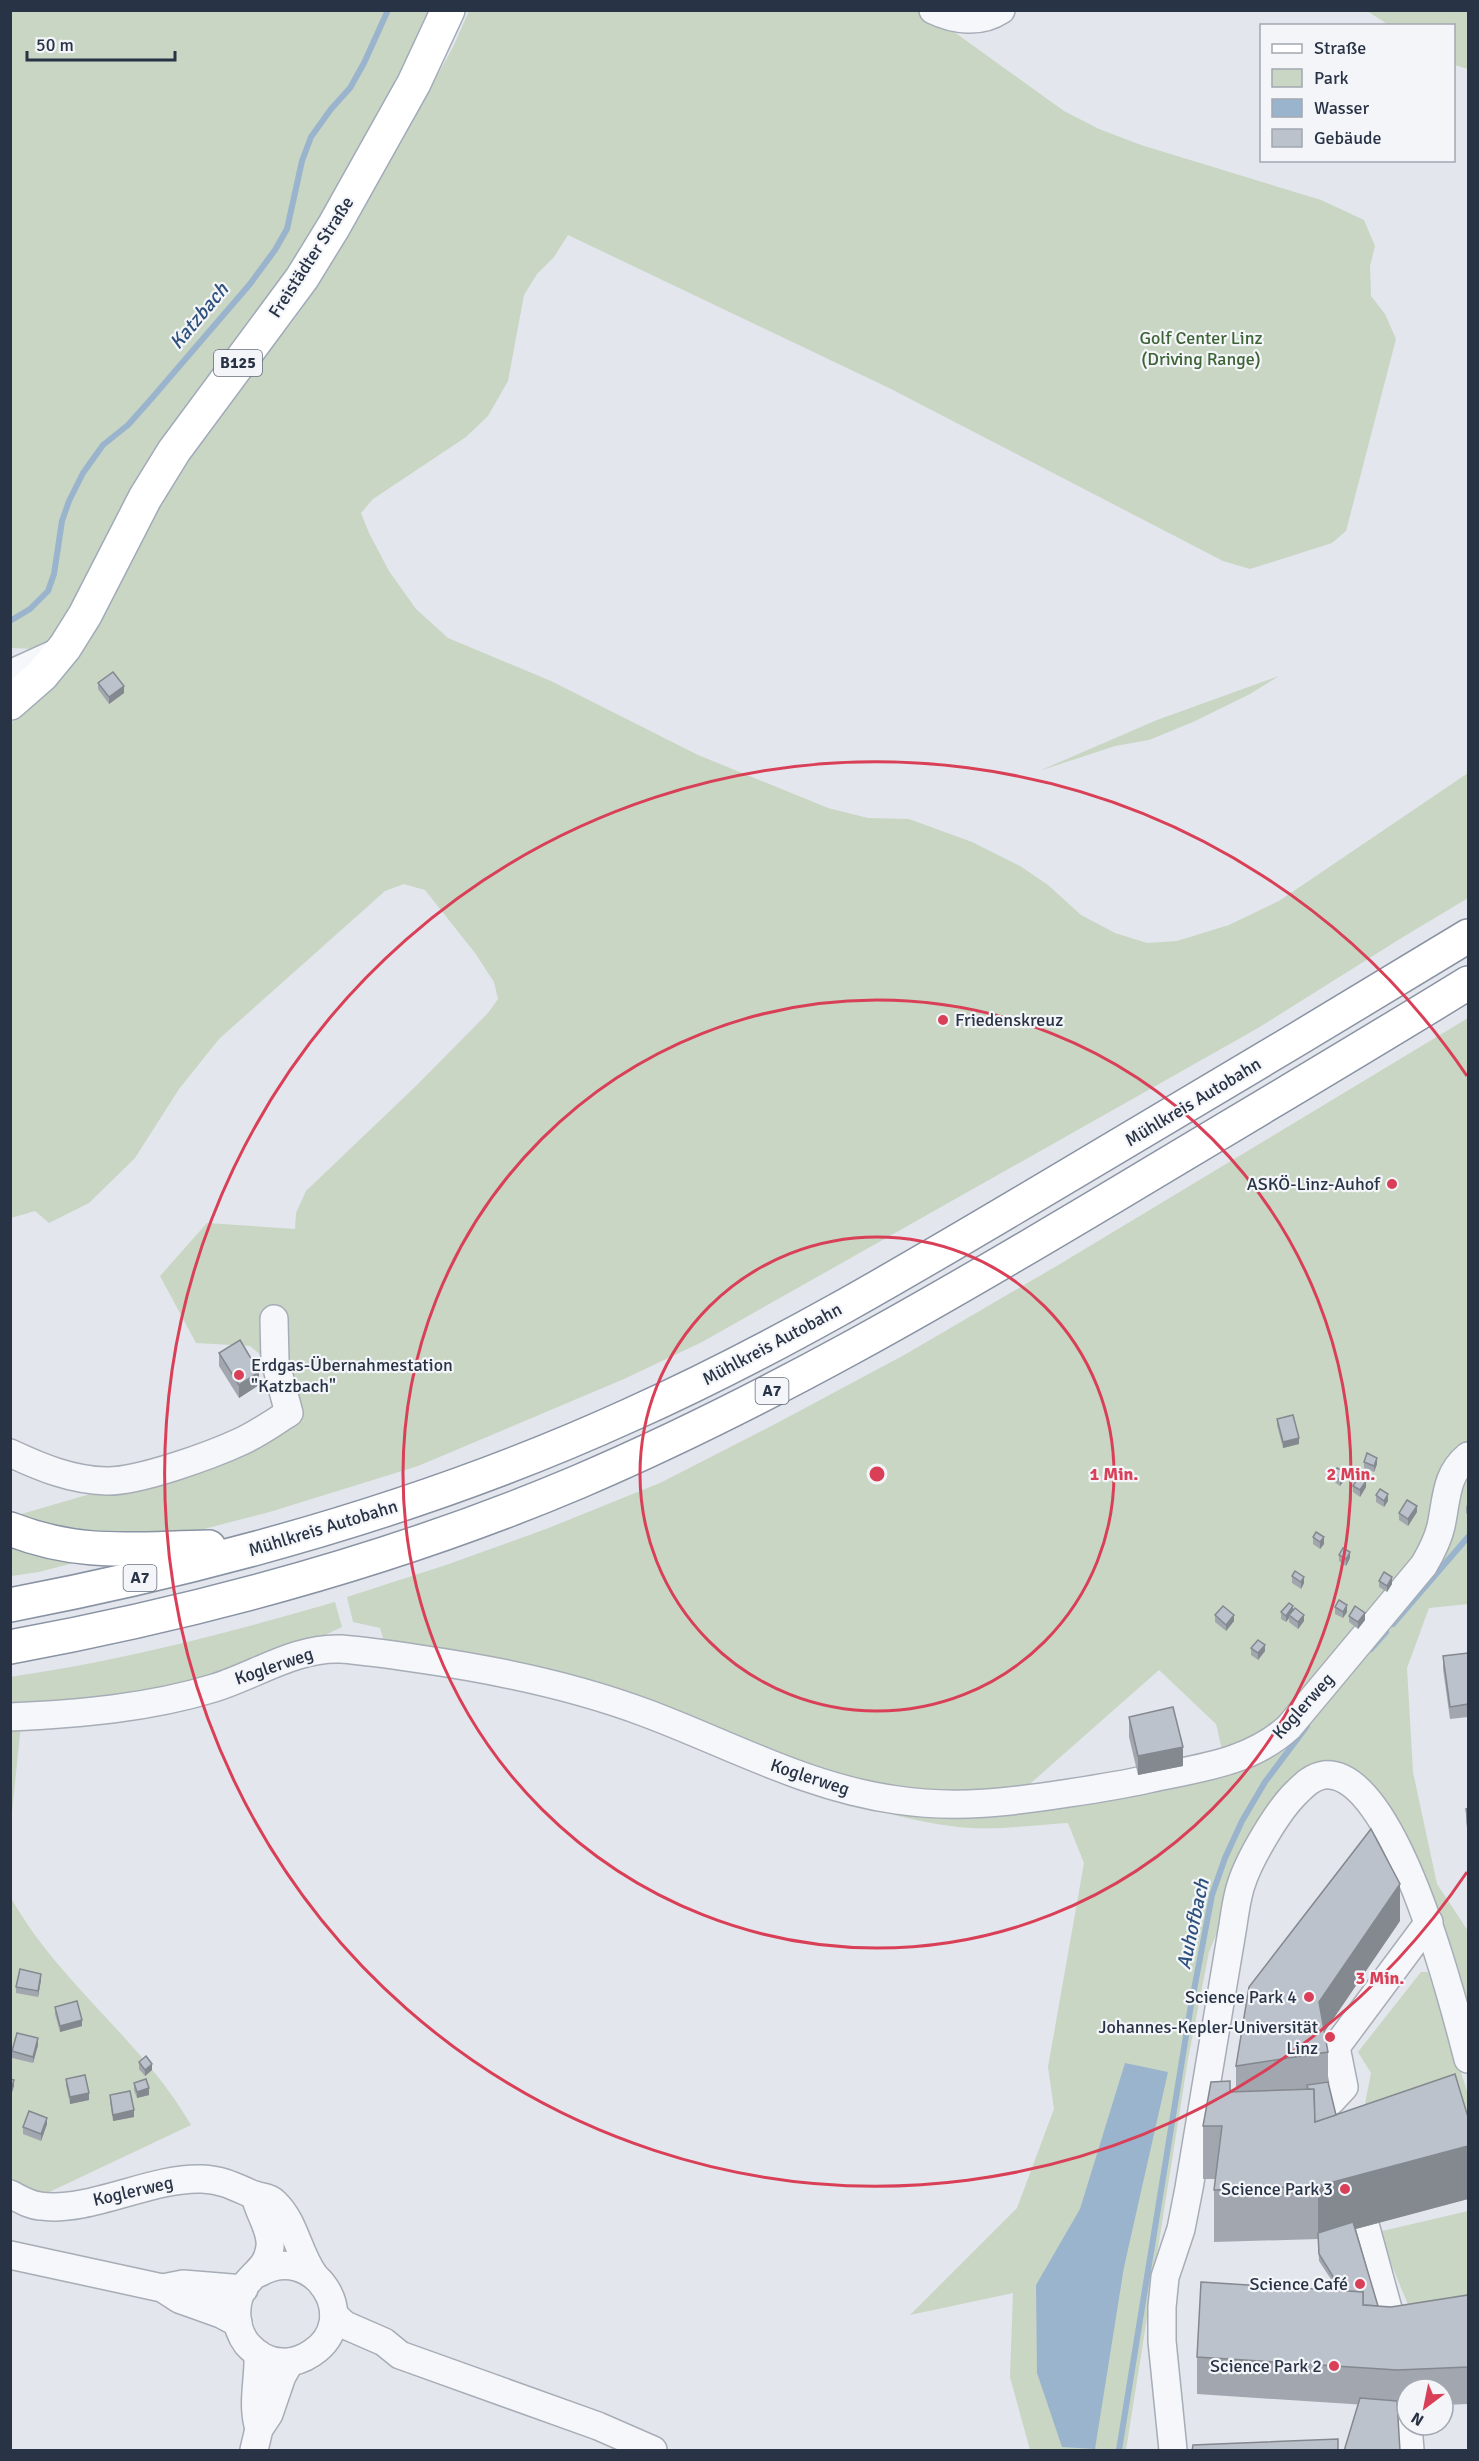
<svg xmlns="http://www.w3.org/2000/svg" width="1479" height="2461" viewBox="0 0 1479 2461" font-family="Signika,sans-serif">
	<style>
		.green { fill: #c8d6c3 }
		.water { fill: #9bb4ce }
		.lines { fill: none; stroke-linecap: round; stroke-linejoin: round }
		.stream { stroke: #9bb4ce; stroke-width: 6 }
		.minor-casing { stroke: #a7adb7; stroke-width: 30 }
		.major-casing { stroke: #a1aab9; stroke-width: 36 }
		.highway-casing { stroke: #8993a4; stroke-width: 36 }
		.minor { stroke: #f6f7fa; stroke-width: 27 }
		.major { stroke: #fff; stroke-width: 33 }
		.highway { stroke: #fff; stroke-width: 33 }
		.wall { fill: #a2a7af }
		.shaded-wall { fill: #84888f }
		.building { fill: #bcc2cc; stroke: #84888f; stroke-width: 1.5 }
		.ring { fill: none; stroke: #d94057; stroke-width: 3 }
		.poi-dot { fill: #d94057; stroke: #f3f5f9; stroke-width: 2 }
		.labels { text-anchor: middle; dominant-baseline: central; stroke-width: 4.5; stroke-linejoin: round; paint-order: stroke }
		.shield { fill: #f3f5f9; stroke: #666d7c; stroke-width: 1.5 }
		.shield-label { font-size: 16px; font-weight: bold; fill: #293346 }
		.street-label { font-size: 18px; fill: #293346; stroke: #f3f5f9 }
		.park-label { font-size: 18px; fill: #3e6335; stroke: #f3f5f9 }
		.poi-label { font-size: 18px; fill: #293346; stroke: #f3f5f9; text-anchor: end }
		.water-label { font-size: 20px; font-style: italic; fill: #2f527d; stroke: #f3f5f9 }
		.centre { fill: #d94057; stroke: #f3f5f9; stroke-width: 3 }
		.ring-label { font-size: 18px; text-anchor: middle; font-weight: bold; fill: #d94057; stroke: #f3f5f9; stroke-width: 4.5; stroke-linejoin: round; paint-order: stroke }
	</style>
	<rect width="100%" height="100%" fill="#e3e6ec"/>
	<g class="green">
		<path d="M10,11h424l-49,104 -329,523 -16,11 -30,-1z"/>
		<path d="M469,11h456l139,100 35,18 42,16 180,55 43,20 11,26 -5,20 1,30 14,18 11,25 -50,192 -14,12 -82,26 -27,-8 -334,-173 -321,-153 -14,22 -17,17 -13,21 -16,86 -20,35 -22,21 -93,62 -12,14 8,20 20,38 27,38 32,29 103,43 147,74 130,53 40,10 41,1 63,23 48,24 28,19 33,30 34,18 32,10 30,-2 52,-16 50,-24 189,-128v125l-65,39 -145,91 -556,314 -78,37 -206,87 -145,45 -234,61 -28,4v-59l152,-44 136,-58 -30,-53 -19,-16 -54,-3 -36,-67 47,-53 88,6 1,-16 10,-22 111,-106 71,-72 10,-14 -4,-17 -19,-29 -50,-63 -21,-6 -19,7 -166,148 -40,50 -44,69 -46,45 -40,20 -14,-12 -24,7v-495c18,-15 37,-30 53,-49 47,-56 69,-127 107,-189 22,-36 47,-71 73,-104 17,-23 38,-44 54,-67 57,-82 106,-179 155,-267z"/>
		<path d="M1367,11h101v58l-14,-4v-39l-65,-1z"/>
		<path d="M1279,676l-29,18 -57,28 -44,18 -34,6 -76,25 118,-51z"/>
		<path d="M1468,1018v432l-36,85 -145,186 -63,37 -8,-34 -57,-54 -144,127h-103l-526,-149 -6,-20 -27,-6 -6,-25 99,-32 100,-36 114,-46 119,-61 127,-68 154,-90z"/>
		<path d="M1468,1465v139l-39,4 -22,60 6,104 24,112 31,47v108l-83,-234 -65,-38 -97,151 -14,34 -21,107 -62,391h-96l-20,-73 3,-84 -103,22 107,-107 37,-99 -6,-42 36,-204 -16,-40c-36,2 -74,8 -110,4 -57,-7 -111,-24 -164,-43l114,24 312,-37 135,-116z"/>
		<path d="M335,1602l7,25 -70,33 -62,23 -199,27 -1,-33c111,-16 219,-44 325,-75z"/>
		<path d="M21,1724l-10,98v-97z"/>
		<path d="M10,1896c47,86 132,144 181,229l-148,70 -32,-13z"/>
		<path d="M1421,1972h7l40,122v19l-106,29 1,-28 8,-41 -13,-21z"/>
		<path d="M1468,2211v106l-59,-10 -31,-75z"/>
	</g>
	<path class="water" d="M1125,2063l43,9 -44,195 -29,182 -33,-2 -25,-74 -1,-88 44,-76z"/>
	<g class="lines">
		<g class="stream">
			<path d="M10,621l20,-12 18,-18 6,-17 8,-53 7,-20 14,-28 20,-28 25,-20 24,-27 98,-114 25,-34 12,-21 15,-68 9,-24 20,-28 19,-21 14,-25 24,-53"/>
			<path d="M1393,1624l75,-87"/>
			<path d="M1371,1649l15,-17"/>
			<path d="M1119,2450l71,-439 22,-116 13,-37 17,-37 23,-39 42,-56"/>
		</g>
		<g class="minor-casing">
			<g id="minor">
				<path d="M933,10c21,10 47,14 68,0"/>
				<path d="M10,674l44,-20"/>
				<path d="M10,1453c32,15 62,27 96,28 32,1 106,-26 136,-40 17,-8 32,-19 47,-28l-14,-52 -1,-42"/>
				<path d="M10,1717c68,-3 139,-9 204,-29 42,-13 82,-41 127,-39 26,2 53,6 79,10 77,11 154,27 226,54 83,31 162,75 251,87 59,9 114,2 172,-7 27,-4 53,-8 79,-14 50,-11 102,-16 141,-52l135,-162c7,-12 14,-25 17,-39 6,-27 4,-51 27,-70"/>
				<path d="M1331,2101l13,-14 -8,-40 93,-125"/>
				<path d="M10,2194c10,5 19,11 30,12 50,7 111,-29 162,-27 22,1 33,8 52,16 8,3 14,1 21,8 20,19 23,50 39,72"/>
				<path d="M255,2195c3,18 17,34 15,52 -3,20 -13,23 -24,37 -13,17 -12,43 1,60 9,10 22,18 35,18 12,1 21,-3 30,-9 52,-34 1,-112 -53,-80"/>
				<path d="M1366,2228l30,110"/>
				<path d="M10,2255l152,33 17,11 42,15 17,9"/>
				<path d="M163,2288l20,-4 61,5"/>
				<path d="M334,2315l11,10 39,17 16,13 198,71 55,24"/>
				<path d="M258,2425c-6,-23 1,-47 0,-71"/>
				<path d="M1408,2425l2,25"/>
				<path d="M254,2450l5,-21 10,-15 13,-38 8,-14"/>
				<path d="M1173,2450l-11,-109v-34l3,-30 16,-48 8,-41 44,-263c2,-14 4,-28 8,-40 8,-26 37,-75 56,-93 8,-8 15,-15 27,-17 71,-7 130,230 144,284"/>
			</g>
		</g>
		<g class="major-casing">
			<path id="major" d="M10,703l32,-28 23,-28 20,-32 60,-117 29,-47 128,-173 32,-52 80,-143 34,-73"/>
		</g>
		<g class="highway-casing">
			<g id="highway">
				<path d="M10,1529c72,28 125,19 199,18"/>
				<path d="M10,1605c213,-41 423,-100 620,-190 141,-63 274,-142 407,-221 144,-85 288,-171 431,-258"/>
				<path d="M10,1647c194,-36 386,-88 568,-165 187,-80 362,-182 536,-286 118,-71 237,-141 354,-213"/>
			</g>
		</g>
		<use href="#minor" class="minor"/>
		<use href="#major" class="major"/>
		<use href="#highway" class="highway"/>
	</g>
	<g class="wall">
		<path d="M98,683l26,10 -15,11 -11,-15z"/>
		<path d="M219,1353l40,32 -20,13 -20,-32z"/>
		<path d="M1277,1419l22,25 -16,4 -6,-23z"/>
		<path d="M1364,1462l13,2 -3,8 -10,-4z"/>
		<path d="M1333,1474l12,5 -5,7 -7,-5z"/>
		<path d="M1353,1486l13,1 -6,10 -7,-5z"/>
		<path d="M1376,1495l12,6 -4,6 -8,-5z"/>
		<path d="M1468,1502v13l-2,-2v-6z"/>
		<path d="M1417,1512l-9,14 -9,-6v-7z"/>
		<path d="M1313,1537l11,7 -4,5 -7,-5z"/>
		<path d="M1339,1555l11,3 -4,8 -7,-5z"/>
		<path d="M1292,1576l12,7 -3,6 -9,-6z"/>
		<path d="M1379,1581l13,3 -5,8 -8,-5z"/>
		<path d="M1335,1607l12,5 -4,6 -8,-4z"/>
		<path d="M1293,1611l11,10 -6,8 -9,-7v-4l-3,4 -5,-3v-7z"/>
		<path d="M1215,1615l19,6 -8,10 -11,-9z"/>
		<path d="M1349,1616l16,4 -7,9 -9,-7z"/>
		<path d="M1251,1648l14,3 -7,9 -7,-5z"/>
		<path d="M1468,1653v64l-18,2 -7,-50v-13z"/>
		<path d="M1129,1717l54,49 -45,9 -9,-38z"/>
		<path d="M1468,1808v26l-2,-12v-13z"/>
		<path d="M1400,1921l-76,110 4,21v30l8,33 132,2v82l-112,30 22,77 13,1 77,-12v109l-25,1v-16h-36v18h-10l-200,-13v-37l141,-67 -19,-29 -1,-22 -104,3v-52l2,-11h-13v-53l27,-34h6v-26z"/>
		<path d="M41,1980l-3,17 -22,-4v-6z"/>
		<path d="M55,2007l27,19 -22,6 -5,-18z"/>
		<path d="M38,2045l-5,18 -21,-5v-7z"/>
		<path d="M139,2062l13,8 -7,6 -6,-7z"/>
		<path d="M66,2079l23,21 -19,4 -4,-19z"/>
		<path d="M134,2083l15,12 -12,3 -3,-8z"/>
		<path d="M110,2095l24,22 -21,4 -3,-19z"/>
		<path d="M47,2124l-6,17 -18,-7v-7z"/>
	</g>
	<g class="shaded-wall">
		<path d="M124,686v7l-15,11v-7z"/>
		<path d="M259,1372v13l-20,13v-13z"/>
		<path d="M1299,1438v6l-16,4v-6z"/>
		<path d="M1377,1458v6l-3,8v-6z"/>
		<path d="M1345,1472v7l-5,7v-6z"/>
		<path d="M1366,1481v6l-6,10v-7z"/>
		<path d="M1388,1494v7l-4,6v-6z"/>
		<path d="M1417,1506v6l-9,14v-7z"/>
		<path d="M1324,1537v7l-4,5v-7z"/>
		<path d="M1350,1552v6l-4,8v-7z"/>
		<path d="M1304,1577v6l-3,6v-7z"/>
		<path d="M1392,1577v7l-5,8v-6z"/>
		<path d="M1347,1605v7l-4,6v-6z"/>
		<path d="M1293,1606v7l-4,2v3l-3,4v-6z"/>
		<path d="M1365,1613v7l-7,9v-7z"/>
		<path d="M1234,1615v6l-8,10v-6z"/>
		<path d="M1304,1615v6l-6,8v-7z"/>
		<path d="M1265,1645v6l-7,9v-7z"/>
		<path d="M1183,1747v19l-45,9v-19z"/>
		<path d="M1400,1884v37l-81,119v-38z"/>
		<path d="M41,1974v6l-3,17v-6z"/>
		<path d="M82,2020v6l-22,6v-6z"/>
		<path d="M38,2038v7l-5,18v-6z"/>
		<path d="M152,2064v6l-7,6v-6z"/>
		<path d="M14,2080v6l-4,13v-7z"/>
		<path d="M149,2088v7l-12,3v-6z"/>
		<path d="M89,2093v7l-19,4v-7z"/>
		<path d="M134,2110v7l-21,4v-6z"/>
		<path d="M47,2118v6l-6,17v-7z"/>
		<path d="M1468,2146v53l-150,40v-53z"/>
	</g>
	<g class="building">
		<path d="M113,672l11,14 -15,11 -11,-14z"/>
		<path d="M240,1340l19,32 -20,13 -20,-32z"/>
		<path d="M1293,1415l6,23 -16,4 -6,-23z"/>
		<path d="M1367,1453l10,5 -3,8 -10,-4z"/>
		<path d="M1337,1468l8,4 -5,8 -7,-6z"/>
		<path d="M1359,1476l7,5 -6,9 -7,-4z"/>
		<path d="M1380,1489l8,5 -4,7 -8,-6z"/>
		<path d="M1407,1500l10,6 -9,13 -9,-6z"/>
		<path d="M1316,1532l8,5 -4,5 -7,-5z"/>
		<path d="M1343,1548l7,4 -4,7 -7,-4z"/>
		<path d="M1295,1571l9,6 -3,5 -9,-6z"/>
		<path d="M1384,1572l8,5 -5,9 -8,-5z"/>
		<path d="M1339,1600l8,5 -4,7 -8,-5z"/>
		<path d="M1289,1603l4,3 -7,10 -5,-4z"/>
		<path d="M1223,1606l11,9 -8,10 -11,-10z"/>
		<path d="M1355,1606l10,7 -7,9 -9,-6z"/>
		<path d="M1295,1608l9,7 -6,7 -9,-7z"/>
		<path d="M1258,1640l7,5 -7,8 -7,-5z"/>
		<path d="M1468,1653v51l-18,3 -7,-51z"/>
		<path d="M1173,1707l10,40 -45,9 -9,-39z"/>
		<path d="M1468,1808v14l-2,-13z"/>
		<path d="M1371,1829l29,55 -81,118 9,50 -92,14 13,-79z"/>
		<path d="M20,1969l21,5 -3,17 -22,-4z"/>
		<path d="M77,2001l5,19 -22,6 -5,-19z"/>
		<path d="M17,2033l21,5 -5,19 -21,-6z"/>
		<path d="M146,2056l6,8 -7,6 -6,-8z"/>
		<path d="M1455,2074l13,43v29l-150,40 -104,4 8,-64h-19l8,-44 19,-1v11l84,-3 1,33z"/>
		<path d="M85,2075l4,18 -19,4 -4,-18z"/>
		<path d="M10,2079l4,1 -4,12z"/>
		<path d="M146,2079l3,9 -12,4 -3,-9z"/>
		<path d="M1328,2082l8,33 -21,7 -1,-33h-6l-1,-4z"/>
		<path d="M130,2091l4,19 -21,5 -3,-20z"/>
		<path d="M29,2111l18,7 -6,16 -18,-7z"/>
		<path d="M1353,2222l25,84 -15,-1v-13l-21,-1 -23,-37 -1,-21z"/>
		<path d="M1201,2282l162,10v13l28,2 77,-12v72l-71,3 -200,-13z"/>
		<path d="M1360,2398l37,3 3,50h-56z"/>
		<path d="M1338,2439v12h-146l1,-6z"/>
	</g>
	<g class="ring">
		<circle cx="877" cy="1474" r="237"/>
		<circle cx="877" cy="1474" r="474"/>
		<path d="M1467 1872A712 712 0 1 1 1467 1076"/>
	</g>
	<g class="poi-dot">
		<circle cx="943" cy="1020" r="6"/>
		<circle cx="1392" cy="1184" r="6"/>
		<circle cx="239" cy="1375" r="6"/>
		<circle cx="1309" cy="1997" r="6"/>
		<circle cx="1330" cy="2037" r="6"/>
		<circle cx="1345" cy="2189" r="6"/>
		<circle cx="1360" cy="2284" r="6"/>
		<circle cx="1334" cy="2366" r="6"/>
	</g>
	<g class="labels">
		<g class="shield">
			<rect x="214" y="350" width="48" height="26" rx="4.5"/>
			<rect x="755.5" y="1378" width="33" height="26" rx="4.5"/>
			<rect x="123.5" y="1565" width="33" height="26" rx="4.5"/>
		</g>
		<g class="shield-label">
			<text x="238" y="363">B125</text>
			<text x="772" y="1391">A7</text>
			<text x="140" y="1578">A7</text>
		</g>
		<g class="street-label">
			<text transform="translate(311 257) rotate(-57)">Freistädter Straße</text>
			<text transform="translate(1193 1102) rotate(-31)">Mühlkreis Autobahn</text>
			<text transform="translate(772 1344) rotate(-28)">Mühlkreis Autobahn</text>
			<text transform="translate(323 1528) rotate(-17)">Mühlkreis Autobahn</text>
			<text transform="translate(274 1666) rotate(-19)">Koglerweg</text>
			<text transform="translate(1303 1706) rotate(-48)">Koglerweg</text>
			<text transform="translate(810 1777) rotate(18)">Koglerweg</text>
			<text transform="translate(133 2191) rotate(-13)">Koglerweg</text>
		</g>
		<g class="park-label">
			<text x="1201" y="338">Golf Center Linz<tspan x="1201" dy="21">(Driving Range)</tspan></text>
		</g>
		<g class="poi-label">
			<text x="955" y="1020" text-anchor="start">Friedenskreuz</text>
			<text x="1380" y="1184">ASKÖ-Linz-Auhof</text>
			<text x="251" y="1365" text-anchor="start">Erdgas-Übernahmestation<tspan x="251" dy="21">"Katzbach"</tspan></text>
			<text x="1297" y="1997">Science Park 4</text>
			<text x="1318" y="2027">Johannes-Kepler-Universität<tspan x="1318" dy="21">Linz</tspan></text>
			<text x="1333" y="2189">Science Park 3</text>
			<text x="1348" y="2284">Science Café</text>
			<text x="1322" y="2366">Science Park 2</text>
		</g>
		<g class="water-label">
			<text transform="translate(199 316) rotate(-50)">Katzbach</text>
			<text transform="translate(1193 1924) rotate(-78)">Auhofbach</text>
		</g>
	</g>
	<circle cx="877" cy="1474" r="9" class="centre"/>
	<g class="ring-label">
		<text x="1114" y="1480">1 Min.</text>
		<text x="1351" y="1480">2 Min.</text>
		<text x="1380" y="1984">3 Min.</text>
	</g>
	<rect width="1479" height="2461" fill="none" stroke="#293346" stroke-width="24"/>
	<rect x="1260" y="24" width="195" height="138" fill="#f3f5f9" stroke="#a2a7b1" stroke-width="1.5"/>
	<rect x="1272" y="44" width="30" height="9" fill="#ffffff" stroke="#a2a7b1" stroke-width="1.5"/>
	<text x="1314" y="54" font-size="18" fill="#293346">Straße</text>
	<rect x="1272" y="69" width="30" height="18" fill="#c8d6c3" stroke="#a2a7b1" stroke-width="1.5"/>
	<text x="1314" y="84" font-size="18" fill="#293346">Park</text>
	<rect x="1272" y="99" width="30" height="18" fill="#9bb4ce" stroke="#a2a7b1" stroke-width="1.5"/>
	<text x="1314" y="114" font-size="18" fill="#293346">Wasser</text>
	<rect x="1272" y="129" width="30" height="18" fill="#bcc2cc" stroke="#a2a7b1" stroke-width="1.5"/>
	<text x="1314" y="144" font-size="18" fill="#293346">Gebäude</text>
	<g transform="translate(1425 2407) rotate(212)"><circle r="28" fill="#f3f5f9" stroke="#a2a7b1" stroke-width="1.5"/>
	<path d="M0-4.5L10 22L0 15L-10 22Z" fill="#d94057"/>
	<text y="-9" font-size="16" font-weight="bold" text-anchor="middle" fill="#293346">N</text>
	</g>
	<path d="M27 51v9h148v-9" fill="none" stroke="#293346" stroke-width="3"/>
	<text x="36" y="51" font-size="18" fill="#293346" stroke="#f3f5f9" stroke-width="4.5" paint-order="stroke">50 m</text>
</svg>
